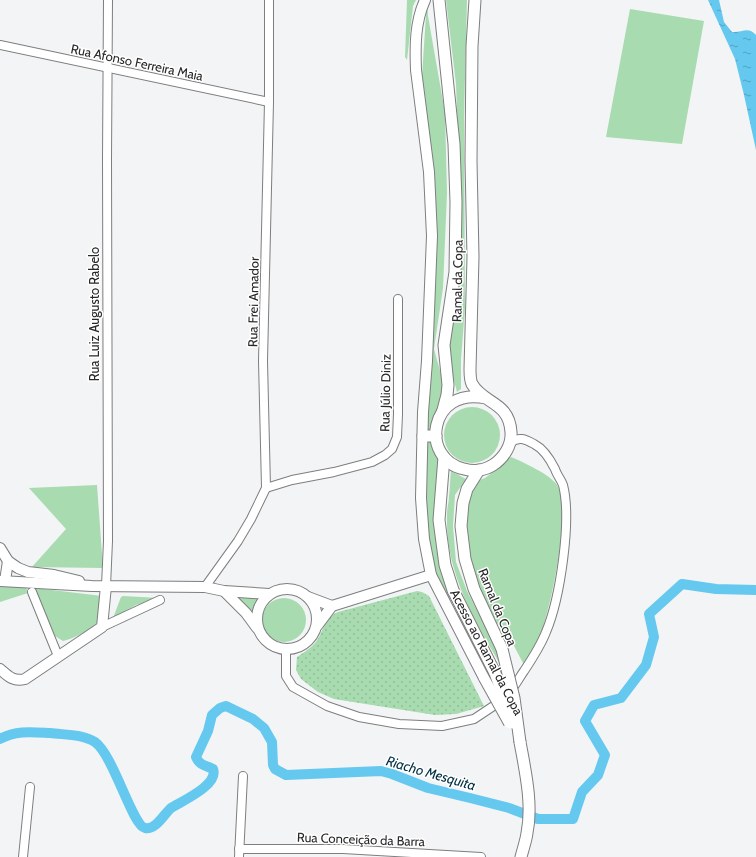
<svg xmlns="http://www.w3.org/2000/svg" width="756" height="857" viewBox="0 0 756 857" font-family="Cabin,sans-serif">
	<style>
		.grass { fill: #a8dbaf }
		.park { fill: url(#park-dots) }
		.water { fill: url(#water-ripples) }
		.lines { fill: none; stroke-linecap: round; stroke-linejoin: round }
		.canal { stroke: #64c8ef; stroke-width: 10 }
		.minor-casing { stroke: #7d7e7f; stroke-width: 10 }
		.tertiary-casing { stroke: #7d7e7f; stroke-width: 12 }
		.secondary-casing { stroke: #7d7e7f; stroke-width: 13 }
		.minor { stroke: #fff; stroke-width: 8 }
		.tertiary { stroke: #fff; stroke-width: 10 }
		.secondary { stroke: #fff; stroke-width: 11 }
		.tertiary-bridge-casing { stroke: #7d7e7f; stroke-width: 12; stroke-linecap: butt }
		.secondary-bridge-casing { stroke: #7d7e7f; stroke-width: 13; stroke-linecap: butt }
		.tertiary-bridge { stroke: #fff; stroke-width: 10 }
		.secondary-bridge { stroke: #fff; stroke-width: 11 }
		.labels { text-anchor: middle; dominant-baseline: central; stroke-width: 3; stroke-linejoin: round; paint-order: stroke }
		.street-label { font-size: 13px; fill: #282829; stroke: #fff }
		.water-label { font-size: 14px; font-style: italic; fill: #013141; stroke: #fff }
	</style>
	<defs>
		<pattern id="park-dots" width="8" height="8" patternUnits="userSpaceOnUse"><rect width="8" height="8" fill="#a8dbaf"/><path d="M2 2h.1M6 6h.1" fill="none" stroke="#91bc97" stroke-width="1.8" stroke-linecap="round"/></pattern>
		<pattern id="water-ripples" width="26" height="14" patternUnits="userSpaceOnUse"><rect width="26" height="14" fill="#64c8ef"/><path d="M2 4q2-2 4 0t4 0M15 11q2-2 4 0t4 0" fill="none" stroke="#52a2c2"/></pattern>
	</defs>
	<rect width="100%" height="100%" fill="#f3f4f5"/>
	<g class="grass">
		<path d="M407,0h9l-3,6 -6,54 -2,-3z"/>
		<path d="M427,0l1,16 17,97 2,80 -4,95 -9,61 8,29v24l-10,17 -1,26 9,13 -4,79 14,64 35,62 2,8 -28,-47 -20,-40 -9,-38 -6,-52 7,-168 -10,-235z"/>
		<path d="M446,0h21l-3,117 1,191 -4,51v30l-4,3 -8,-31 -1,-24 12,-58 -2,-140 -2,-55z"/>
		<path d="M630,9l74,12 -22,123 -76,-7z"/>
		<circle cx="472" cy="435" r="28"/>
		<path d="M511,457c12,5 40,18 46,28 15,24 -6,121 -16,148 -4,11 -11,22 -17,32l-11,-21 -3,1c-25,-43 -49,-82 -42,-134 1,-10 2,-21 9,-29 2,-2 5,-3 8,-4 9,-6 17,-15 26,-21z"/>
		<path d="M451,471l15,8 -11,16 -2,31 3,36 11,29 27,53 10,27c-29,-51 -59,-96 -57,-157 0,-6 2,-12 2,-18 1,-8 1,-16 2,-25z"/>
		<path d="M97,485l6,83 -71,-1 34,-38 -37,-41z"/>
		<path d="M0,587h26l2,6 -28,9z"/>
		<path d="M35,588l67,8c-1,7 0,16 -2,22 -4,10 -27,21 -37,23l-8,-5z"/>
		<path d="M227,592l39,3c-7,8 -10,15 -11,26z"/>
		<path d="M123,596l36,2 -4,2 -19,5 -23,13 8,-21z"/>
		<circle cx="284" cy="620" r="22"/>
	</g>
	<path class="park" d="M417,591l5,1 7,4 55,110 -28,8 -21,1 -101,-16 -16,-7 -17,-13 -5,-9 1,-13c6,-4 14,-9 18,-14 10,-12 7,-24 23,-31z"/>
	<path class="water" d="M708,0h11l5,22 8,10c10,1 16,-6 24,3v115l-12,-55 -9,-36z"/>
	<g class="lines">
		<path class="canal" d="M0,739c16,-9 32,-7 50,-6 15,2 32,1 45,9 19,14 37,83 50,86 11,2 19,-14 26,-20 11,-7 48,-23 42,-39 -8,-4 -13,-3 -17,-12l12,-26 4,-16 8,-7 6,-2 27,13 11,9 8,14 1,23 2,4 11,6 95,-4 11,3 36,14 42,10 39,10 29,11h35l9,-27 16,-17 7,-20 -20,-34 9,-16 27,-7 25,-33 8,-28 -5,-23 33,-30 34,5 40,1"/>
		<g class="minor-casing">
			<g id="minor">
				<path d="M0,45l269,57"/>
				<path d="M266,488l26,-8 42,-8 38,-10 13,-7 7,-6 5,-12 1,-23v-115"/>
				<path d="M106,586l2,-45 -1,-382 1,-159"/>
				<path d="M205,587l33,-46 13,-22 15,-31 -3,-127 6,-259v-102"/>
				<path d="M32,592l26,64"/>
				<path d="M102,627l58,-27"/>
				<path d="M286,650v26l7,11 34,19 32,11 40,7 43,2 32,-7 21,-14 6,-6"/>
				<path d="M510,691c6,-6 9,-13 14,-20 8,-12 17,-26 22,-39 14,-33 26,-112 17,-147 -2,-5 -6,-10 -8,-16 -5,-10 -11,-20 -21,-25 -9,-5 -15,-8 -24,-1"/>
				<path d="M239,849h104l138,8"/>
				<path d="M23,857l7,-70"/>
				<path d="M239,857l4,-81"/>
			</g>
		</g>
		<g class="tertiary-casing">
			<g id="tertiary">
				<path d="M425,0c-10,22 -10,46 -9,70l13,102 3,64 -5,125 -4,51 -2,86 3,41 7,36 53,103"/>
				<path d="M0,548l8,13 10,7 10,4 26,3 25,6"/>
				<path d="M0,581l92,5 113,1 19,4 45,3"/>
				<path d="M5,581l3,-20"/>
				<circle cx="287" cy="619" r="30"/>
				<path d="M224,591l22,22 11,15"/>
				<path d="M308,597l24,9"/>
				<path d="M317,626l15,-20 99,-31"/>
				<path d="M0,669c8,7 13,13 25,10l77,-52 4,-41"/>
			</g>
		</g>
		<g class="secondary-casing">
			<g id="secondary">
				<path d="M439,0l15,144 2,58 -1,70 -11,73 4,40 -1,10 -4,15"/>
				<path d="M475,0l-3,46 -1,115 2,96 -3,112c0,5 0,11 2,15 11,20 37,17 39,48 1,13 -7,26 -18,33 -8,5 -19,7 -29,4 -45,-10 -35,-83 22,-71"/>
				<path d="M423,436h13"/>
				<path d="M444,457l-5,63 6,45 8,25 42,83"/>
				<path d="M479,470l-12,19 -4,14 -2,23 4,33 9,30 28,60"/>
				<path d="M520,742c5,28 13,62 7,91 -1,8 -4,16 -6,24"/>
			</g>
		</g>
		<use href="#minor" class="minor"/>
		<use href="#tertiary" class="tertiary"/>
		<use href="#secondary" class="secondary"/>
		<g class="tertiary-bridge-casing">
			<path id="tertiary-bridge" d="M484,678l25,45"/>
		</g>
		<g class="secondary-bridge-casing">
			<g id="secondary-bridge">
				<path d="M502,649l12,49 6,44"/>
				<path d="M495,673l18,50"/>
			</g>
		</g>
		<use href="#tertiary-bridge" class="tertiary-bridge"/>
		<use href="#secondary-bridge" class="secondary-bridge"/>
	</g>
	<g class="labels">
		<g class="street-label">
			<text transform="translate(137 62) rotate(12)">Rua Afonso Ferreira Maia</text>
			<text transform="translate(457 281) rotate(-89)">Ramal da Copa</text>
			<text transform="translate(253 302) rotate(-89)">Rua Frei Amador</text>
			<text transform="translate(94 314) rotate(-90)">Rua Luiz Augusto Rabelo</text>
			<text transform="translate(385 393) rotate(-89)">Rua Júlio Diniz</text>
			<text transform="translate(498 607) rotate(68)">Ramal da Copa</text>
			<text transform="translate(487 652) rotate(62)">Acesso ao Ramal da Copa</text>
			<text transform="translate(361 839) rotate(2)">Rua Conceição da Barra</text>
		</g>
		<g class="water-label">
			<text transform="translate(431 773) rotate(16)">Riacho Mesquita</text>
		</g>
	</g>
</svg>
